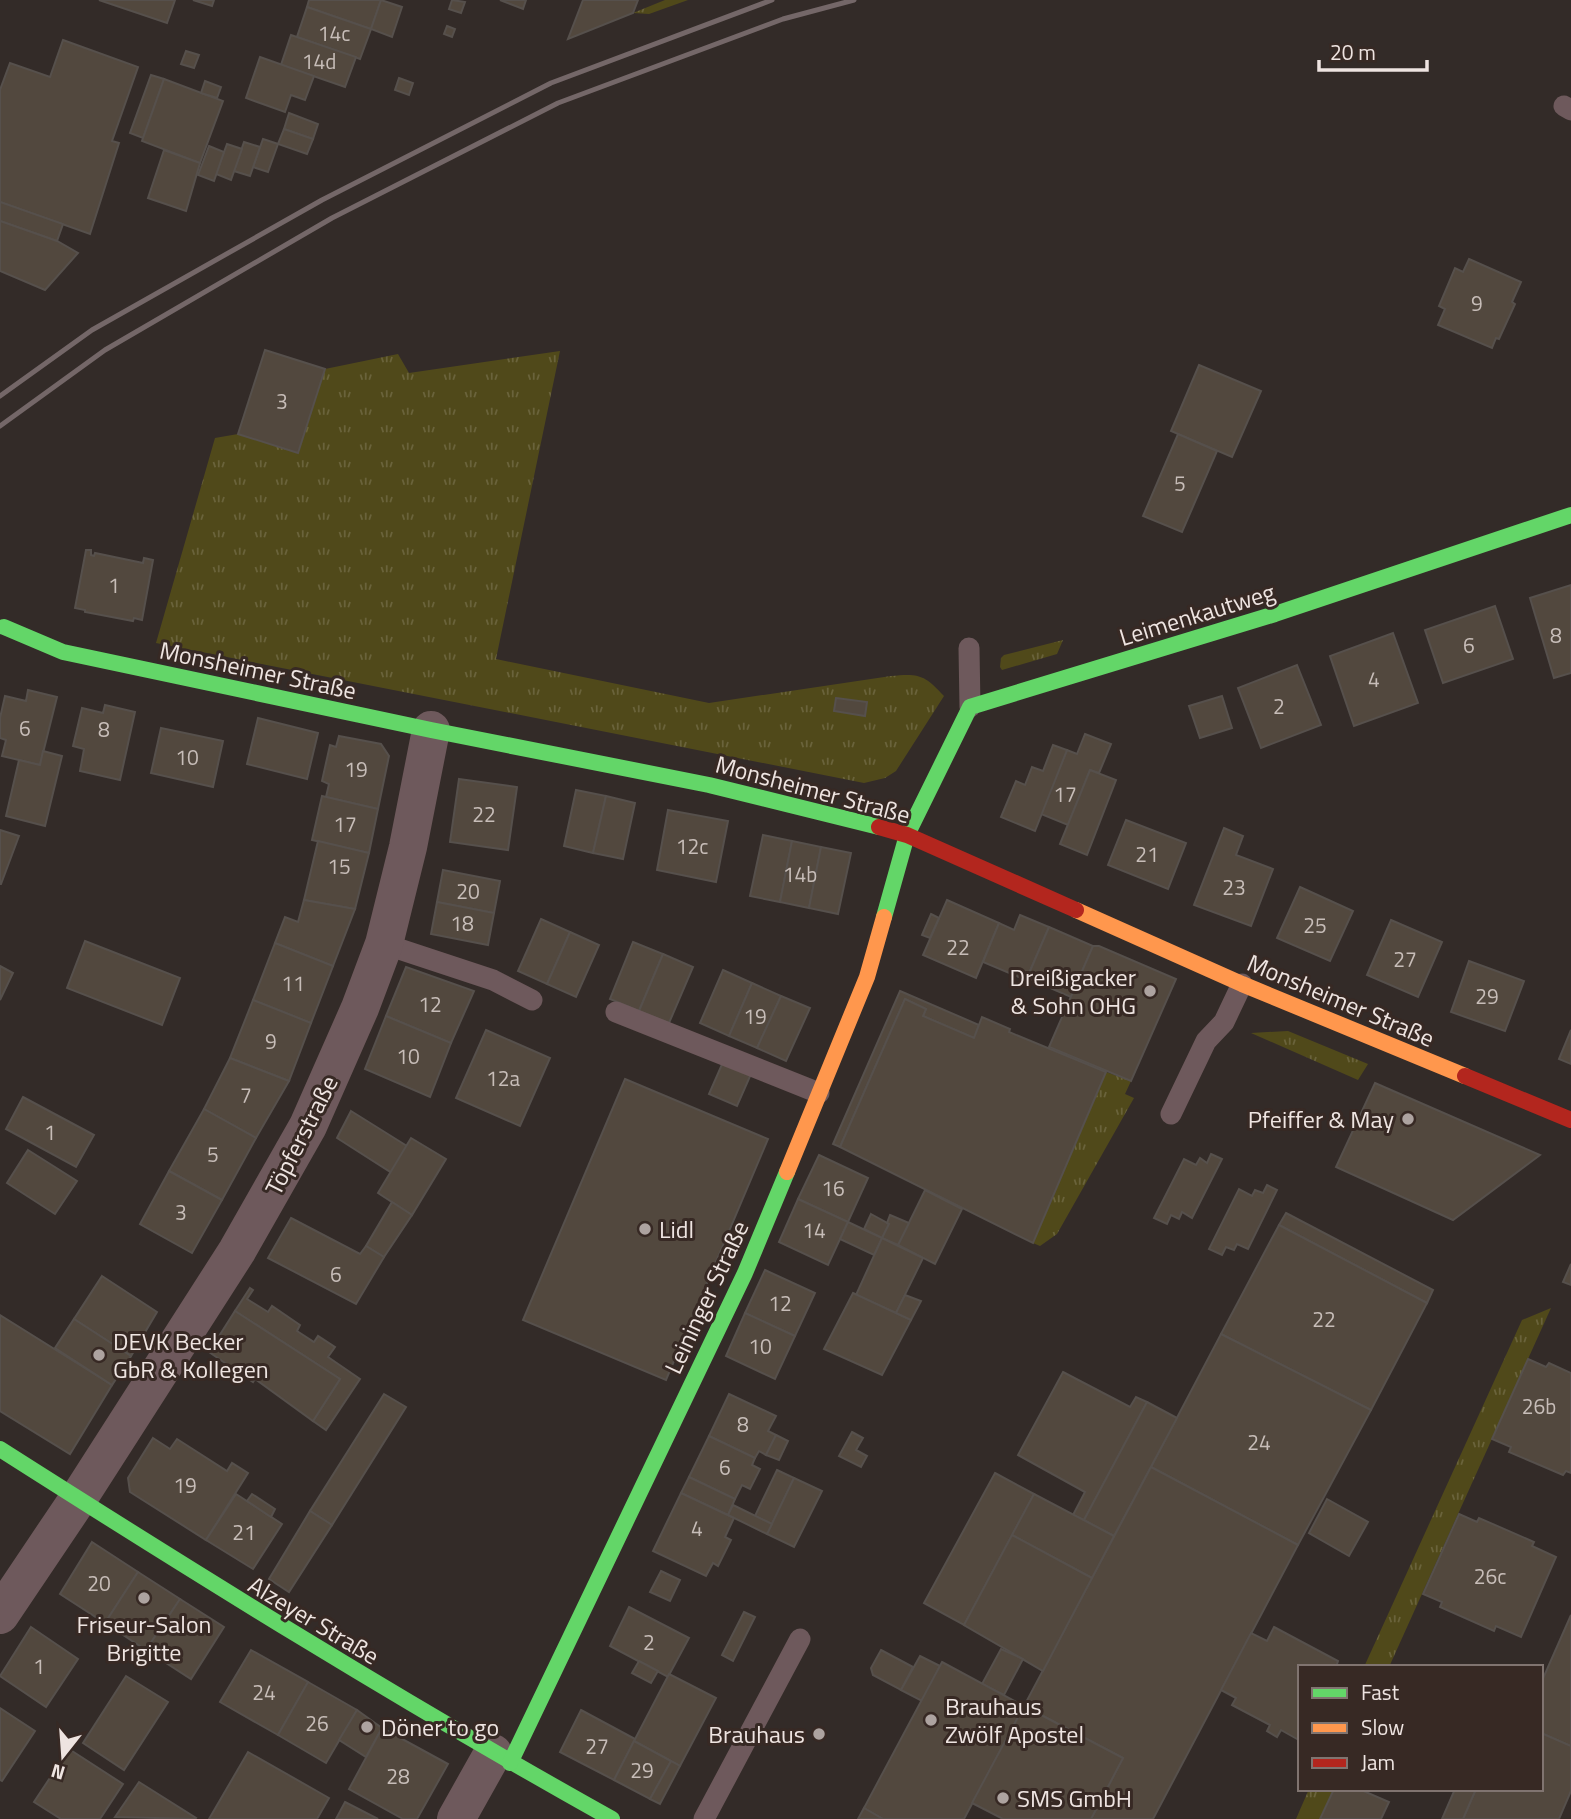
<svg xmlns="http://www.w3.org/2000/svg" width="1571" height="1819" viewBox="0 0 1571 1819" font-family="'Titillium Web',sans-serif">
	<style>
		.grass { fill: url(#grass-tufts) }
		.building { fill: #52483e; stroke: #56504c; stroke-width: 2 }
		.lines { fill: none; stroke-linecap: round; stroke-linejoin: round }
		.lane { stroke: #6e595c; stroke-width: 21 }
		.street { stroke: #6e595c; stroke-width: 38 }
		.fast { stroke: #63d668; stroke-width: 16 }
		.slow { stroke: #ff974d; stroke-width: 16 }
		.jam { stroke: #b3261e; stroke-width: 16 }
		.rail { stroke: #746768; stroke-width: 5 }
		.poi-dot { fill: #ada3a0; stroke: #372924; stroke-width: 2.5 }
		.labels { text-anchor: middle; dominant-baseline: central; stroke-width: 6; stroke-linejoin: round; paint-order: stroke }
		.number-label { font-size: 21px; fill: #c7bdb8 }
		.street-label { font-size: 24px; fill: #eee4e1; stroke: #372924 }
		.poi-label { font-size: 24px; fill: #eee4e1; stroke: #372924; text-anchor: start }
	</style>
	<defs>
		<pattern id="grass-tufts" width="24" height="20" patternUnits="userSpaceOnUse" patternTransform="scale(1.75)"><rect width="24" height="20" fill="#50491a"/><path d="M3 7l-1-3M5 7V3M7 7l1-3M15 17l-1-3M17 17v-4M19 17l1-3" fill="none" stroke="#6a633b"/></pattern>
	</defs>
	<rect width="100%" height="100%" fill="#332b28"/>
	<g class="grass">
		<path d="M665,0h23l-39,14 -16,-1z"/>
		<path d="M560,351l-64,308 213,44 182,-27c28,-3 34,-1 53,20l-48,75 -11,7 -21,5 -708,-140 59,-205 23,-4 60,19 27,-84 73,-15 11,19z"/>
		<path d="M1063,640l-6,14 -55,16 -2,-3 1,-9 3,-3z"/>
		<path d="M1288,1031l80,33 -10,16 -107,-47z"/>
		<path d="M1106,1072l25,9 -6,13 9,4 -77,136 -17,12 -7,-3z"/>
		<path d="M1551,1308l-162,359h-25l158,-347z"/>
		<path d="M1309,1789h25l-14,30h-24z"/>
	</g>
	<g class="building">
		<path d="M99,0h76l-8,23z"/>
		<path d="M193,0h21l-2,6z"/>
		<path d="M309,0h72l-10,29 -64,-22z"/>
		<path d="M381,0l21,7 -10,30 -21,-8z"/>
		<path d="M452,0l13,2 -4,11 -12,-4z"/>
		<path d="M500,0h26l-3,9z"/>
		<path d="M583,0h55l-5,13 -65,26z"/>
		<path d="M307,7l64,22 -11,30 -63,-22z"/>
		<path d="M447,26l8,3 -3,8 -8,-3z"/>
		<path d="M291,35l65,22 -11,30 -64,-22z"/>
		<path d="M63,40l75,27 -26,74 7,2 -29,91 -90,-32v-112l10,-27 40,14z"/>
		<path d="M186,51l13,4 -5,13 -13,-4z"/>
		<path d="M260,57l54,19 -9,24 -14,-5 -6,17 -39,-14z"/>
		<path d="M151,75l13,4 -21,59 -13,-5z"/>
		<path d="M399,78l14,5 -4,12 -14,-5z"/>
		<path d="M164,79l59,22 -23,62 -58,-22z"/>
		<path d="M205,81l16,6 -4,11 -16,-5z"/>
		<path d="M289,113l29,11 -5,15 -29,-10z"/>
		<path d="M284,129l29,10 -6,15 -29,-10z"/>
		<path d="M263,139l15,5 -10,28 -15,-5z"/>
		<path d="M244,142l16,5 -10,29 -16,-5z"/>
		<path d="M227,144l15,5 -11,31 -15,-6z"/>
		<path d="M209,146l15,6 -10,29 -16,-6z"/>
		<path d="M164,150l36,13 -14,48 -38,-13z"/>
		<path d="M0,202l63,22 -6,17 -57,-20z"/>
		<path d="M0,221l57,20 21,12 -33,37 -45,-19z"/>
		<path d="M1469,259l52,23 -9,20 3,2 -16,35 -3,-1 -4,10 -54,-23 7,-16 -6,-3 16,-38 8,4z"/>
		<path d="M265,350l60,19 -27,84 -60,-19z"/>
		<path d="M1199,365l62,26 -29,66 -61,-26z"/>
		<path d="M1178,434l39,17 -35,81 -39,-16z"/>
		<path d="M86,550h5v5l3,1 1,-3 48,10 1,-5 9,2 -11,60 -8,-2 -1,3 -48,-9v-2l-10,-2z"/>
		<path d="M1571,585v88l-17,5 -24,-80z"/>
		<path d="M1495,606l18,53 -70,24 -18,-53z"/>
		<path d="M1393,633l25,70 -64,23 -24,-70z"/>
		<path d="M1297,665l24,60 -60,23 -23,-60z"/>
		<path d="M28,690l29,7 -17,68 -38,-9 4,-16 -6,-2v-20l5,-22 21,5z"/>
		<path d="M1222,696l10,32 -32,10 -11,-32z"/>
		<path d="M836,698l31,4 -2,14 -31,-5z"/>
		<path d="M105,705l30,7 -15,68 -40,-9 4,-22 -11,-3 9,-38 21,5z"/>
		<path d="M258,718l60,15 -11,46 -60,-15z"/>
		<path d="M161,728l62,13 -10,46 -62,-14z"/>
		<path d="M1085,734l26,10 -12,29 -9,-3 -22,55 -27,-11 26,-64 10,4z"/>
		<path d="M339,736l42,8 8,12 -11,53 -52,-12 3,-13 -7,-3 8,-36 6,2z"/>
		<path d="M1053,745l14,5 -32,81 -34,-14 15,-36 9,4 7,-18 11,4z"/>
		<path d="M43,751l19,5 -17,70 -39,-10 13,-56 21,5z"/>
		<path d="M1090,770l26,10 -29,75 -27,-11z"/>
		<path d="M459,779l58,8 -9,63 -58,-8z"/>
		<path d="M576,790l30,6 -13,57 -29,-7z"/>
		<path d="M322,796l56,13 -9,44 -57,-13z"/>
		<path d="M606,796l29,7 -12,56 -30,-6z"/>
		<path d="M668,810l60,11 -12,61 -59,-12z"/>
		<path d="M1126,820l60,23 -18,46 -60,-24z"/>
		<path d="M1224,828l19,8 -7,19 37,14 -22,57 -57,-21z"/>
		<path d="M0,830l19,6 -18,48h-1z"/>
		<path d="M763,835l29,6 -12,61 -30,-6z"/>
		<path d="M318,841l51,12 -14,56 -51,-9z"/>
		<path d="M792,841l29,6 -12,61 -29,-6z"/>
		<path d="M821,847l30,6 -13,61 -29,-6z"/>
		<path d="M443,870l57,11 -6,32 -57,-11z"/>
		<path d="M1300,887l53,24 -23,50 -53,-23z"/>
		<path d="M304,900l51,9 -22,57 -58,-23 10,-26 13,5z"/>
		<path d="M947,900l52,23 -23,55 -53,-23z"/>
		<path d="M437,902l57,11 -6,32 -57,-11z"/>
		<path d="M931,914l8,4 -9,20 -8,-3z"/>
		<path d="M1020,915l29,12 -23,53 -43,-18 16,-39 15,7z"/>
		<path d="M541,919l29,13 -23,52 -29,-13z"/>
		<path d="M1391,920l51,22 -24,55 -51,-22z"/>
		<path d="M1049,927l44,19 -22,51 -44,-19z"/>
		<path d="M570,932l29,13 -23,52 -29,-13z"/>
		<path d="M85,941l95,37 -18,47 -95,-37z"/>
		<path d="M633,942l30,12 -24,57 -29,-12z"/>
		<path d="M275,943l58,23 -22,57 -58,-23z"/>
		<path d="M1093,946h6l77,33 -45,102 -82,-34z"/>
		<path d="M663,954l30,13 -24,56 -30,-12z"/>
		<path d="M1469,961l55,20 -19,50 -54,-19z"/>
		<path d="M0,966l13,7 -13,27z"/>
		<path d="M406,967l68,24 -23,52 -65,-27z"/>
		<path d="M723,970l29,13 -23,53 -29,-13z"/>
		<path d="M752,983l29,13 -24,52 -28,-12z"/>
		<path d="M900,991l79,34 -5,13 -51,-22 3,-7 -21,-10 -65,148 -7,-3z"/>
		<path d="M781,996l29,12 -24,53 -29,-13z"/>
		<path d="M905,999l21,10 -3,7 51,22 8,-21 28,12 -1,3 97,40 -73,171 -193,-96z"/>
		<path d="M253,1000l58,23 -22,58 -59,-23z"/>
		<path d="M386,1016l65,27 -21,54 -65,-28z"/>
		<path d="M486,1030l64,28 -30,68 -64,-28z"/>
		<path d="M1571,1030v34l-12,-5z"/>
		<path d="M230,1058l59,23 -33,57 -52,-29z"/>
		<path d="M723,1062l28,12 -14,32 -28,-12z"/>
		<path d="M625,1079l143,60 -102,241 -143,-60z"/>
		<path d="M1375,1083l165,72 -87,65 -117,-53z"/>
		<path d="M23,1097l71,38 -18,32 -70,-38z"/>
		<path d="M204,1109l52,29 -34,62 -53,-29z"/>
		<path d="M351,1111l56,35 -15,27 -55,-35z"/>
		<path d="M411,1138l35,21 -34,56 -34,-22z"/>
		<path d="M28,1150l49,31 -22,33 -48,-31z"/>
		<path d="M1211,1154l11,5 -30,59 -10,-6 -3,7 -8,-4 -4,9 -13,-6 30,-59 12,6 4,-7 7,5z"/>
		<path d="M819,1155l49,23 -20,44 -50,-23z"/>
		<path d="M169,1171l53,29 -30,53 -52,-29z"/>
		<path d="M1267,1185l10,5 -29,59 -11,-5 -3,6 -8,-3 -4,8 -13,-6 30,-60 13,7 3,-6 8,3z"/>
		<path d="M925,1190l37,19 -27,55 -37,-19z"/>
		<path d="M798,1199l50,23 -20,43 -49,-23z"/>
		<path d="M392,1202l20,13 -28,42 -18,-11z"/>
		<path d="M1286,1213l147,77 -6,13 -148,-78z"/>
		<path d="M871,1214l18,10 -7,14 -18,-9z"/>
		<path d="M890,1215l19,8 -11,22 -16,-7 7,-14 -2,-1z"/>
		<path d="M291,1218l69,36 6,-8 18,11 -28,47 -88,-46z"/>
		<path d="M848,1222l34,16 -8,17 -34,-16z"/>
		<path d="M1279,1225l148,78 -56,107 -150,-76z"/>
		<path d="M882,1238l41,20 -27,55 -40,-18z"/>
		<path d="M1571,1264v21l-8,-3z"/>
		<path d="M765,1270l50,23 -20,43 -50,-23z"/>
		<path d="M102,1276l55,36 -26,44 -57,-37z"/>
		<path d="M250,1288l3,2 -6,9 21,13 4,-6 28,19 -3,6 17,11 4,-6 17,11 -7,10 32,22 -34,51 -13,-9 27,-42 -105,-68z"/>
		<path d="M853,1293l58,27 -29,55 -58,-26z"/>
		<path d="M905,1295l16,6 -10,19 -15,-7z"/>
		<path d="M235,1311l105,68 -27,42 -58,-42 -2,3 -44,-30z"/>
		<path d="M745,1313l50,23 -20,43 -49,-23z"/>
		<path d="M0,1315l112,70 -42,69 -70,-43z"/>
		<path d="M74,1319l57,37 -19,29 -57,-37z"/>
		<path d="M1221,1334l150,76 -73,135 -147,-78z"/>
		<path d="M1528,1359l18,8 3,-4 22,10v100l-5,-2 -3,4 -54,-23 2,-5 -19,-8z"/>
		<path d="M1063,1372l67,35 6,-10 11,5 -63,118 -11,-5 12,-23 -67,-37z"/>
		<path d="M384,1394l22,13 -74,118 -22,-14z"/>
		<path d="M729,1394l47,22 -8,15 8,4 -10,20 -7,-4 -4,7 -46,-22z"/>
		<path d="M1147,1402l30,16 -63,118 -30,-16z"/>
		<path d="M852,1432l11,6 -7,12 11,6 -6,11 -22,-11z"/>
		<path d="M776,1435l12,6 -9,19 -13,-5z"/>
		<path d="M709,1436l46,22 -3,7 8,4 -10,20 -8,-4 -7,14 -46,-22z"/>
		<path d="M153,1438l17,11 7,-10 50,32 5,-8 16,10 -42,67 -76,-48 -2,-14z"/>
		<path d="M1151,1467l147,78 -145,274h-62l32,-61 -99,-52z"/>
		<path d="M777,1470l17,8 -22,46 -17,-8z"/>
		<path d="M995,1473l39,21 -70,131 -40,-22z"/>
		<path d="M689,1477l46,22 -7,16 -47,-22z"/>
		<path d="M794,1478l28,13 -28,56 -27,-13z"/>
		<path d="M681,1493l53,25 -9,19 6,3 -13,26 -5,-3 -7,13 -53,-25z"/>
		<path d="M236,1494l46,30 -29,45 -47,-29z"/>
		<path d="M252,1494l23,15 -4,8 -24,-16z"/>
		<path d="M1034,1494l80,42 -22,42 -80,-43z"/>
		<path d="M1327,1499l41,23 -19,34 -40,-23z"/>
		<path d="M733,1505l39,19 -5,10 -39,-19z"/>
		<path d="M310,1511l22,14 -43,67 -20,-13z"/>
		<path d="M1459,1514l18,8 2,-4 55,24 -2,4 24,11 -35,80 -25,-11 -2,5 -54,-24 2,-5 -19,-8z"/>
		<path d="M1012,1535l80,43 -49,93 -79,-46z"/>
		<path d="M92,1542l46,30 -33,51 -45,-29z"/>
		<path d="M661,1571l19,9 -10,21 -20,-9z"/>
		<path d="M138,1572l42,27 -34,51 -41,-27z"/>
		<path d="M180,1599l44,28 -33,52 -45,-29z"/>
		<path d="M629,1607l60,31 -21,39 -58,-31z"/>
		<path d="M744,1612l11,5 -22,44 -11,-6z"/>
		<path d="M1571,1615v131l-30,-13v-50z"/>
		<path d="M31,1627l47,32 -32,48 -46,-31z"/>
		<path d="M1274,1627l64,34 -2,6h-36v67l-3,5 -16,-9 -4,7 -10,-6 3,-6 -38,-20 4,-7 -15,-8 30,-57 16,8z"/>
		<path d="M1001,1649l22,10 -19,36 -22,-11z"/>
		<path d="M251,1650l57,32 -30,53 -58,-33z"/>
		<path d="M881,1650l32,17 -12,23 -28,-15 -2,-7z"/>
		<path d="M920,1656l20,10 -18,35 -21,-11z"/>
		<path d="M639,1661l19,10 -7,12 -19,-10z"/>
		<path d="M942,1662l82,44 -60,113h-81l-19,-11z"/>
		<path d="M669,1674l47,24 -36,68 -46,-25z"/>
		<path d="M126,1676l42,26 -44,68 -41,-27z"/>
		<path d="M308,1682l49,28 -31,53 -48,-28z"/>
		<path d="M1024,1706l99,52 -32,61h-88l-31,-16z"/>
		<path d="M0,1708l35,23 -33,50 -2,-1z"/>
		<path d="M357,1710l25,18 -16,29 -27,-17z"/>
		<path d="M581,1710l54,29 -21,41 -54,-28z"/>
		<path d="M382,1728l66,36 -31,55h-14l-54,-30z"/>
		<path d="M1541,1733l30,13v45l-12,28h-96l13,-30h65z"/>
		<path d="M634,1741l37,20 -21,38 -36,-19z"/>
		<path d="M69,1749l54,35 -23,35h-39l-27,-17z"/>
		<path d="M248,1752l81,46 -12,21h-108z"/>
		<path d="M671,1761l9,5 -20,38 -10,-5z"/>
		<path d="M139,1782l57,36 -1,1 -80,-2z"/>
		<path d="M1334,1789h25l30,13 -8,17h-61z"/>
		<path d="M1455,1789h21l-13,30h-21z"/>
		<path d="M345,1802l33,17h-42z"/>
		<path d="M864,1808l19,11h-25z"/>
	</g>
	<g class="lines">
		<g class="lane">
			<path d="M1564,106l7,4"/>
			<path d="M969,648l1,59"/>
			<path d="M384,944l109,36 39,20"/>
			<path d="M616,1012l203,81"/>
			<path d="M1171,1114l35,-73 18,-19 18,-38"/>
			<path d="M704,1819l96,-180"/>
		</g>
		<g class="street">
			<path d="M0,1615l78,-116 159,-248 71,-125 52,-118 24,-64 24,-97 23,-117"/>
			<path d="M456,1819l37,-66"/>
		</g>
		<g class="fast">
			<path d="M4,627l59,25 368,78 278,55 170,42"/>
			<path d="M884,917l23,-82 63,-128 305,-93 296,-99"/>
			<path d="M0,1449c201,128 404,254 612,370"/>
			<path d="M510,1763l235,-490 42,-101"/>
		</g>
		<g class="slow">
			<path d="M1076,910l166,74 223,92"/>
			<path d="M787,1172l80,-195 17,-60"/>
		</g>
		<g class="jam">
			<path d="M879,827l28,8 169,75"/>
			<path d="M1465,1076l106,44"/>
		</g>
		<g class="rail">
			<path d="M0,396l92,-66 230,-130 229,-117 221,-83"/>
			<path d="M0,426l105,-76 227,-132 226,-115 225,-84 71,-19"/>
		</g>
	</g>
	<g class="poi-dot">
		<circle cx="1150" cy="991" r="7"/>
		<circle cx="1408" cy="1119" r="7"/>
		<circle cx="645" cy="1229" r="7"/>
		<circle cx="99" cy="1355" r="7"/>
		<circle cx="144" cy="1598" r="7"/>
		<circle cx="931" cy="1720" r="7"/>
		<circle cx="367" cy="1727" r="7"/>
		<circle cx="819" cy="1734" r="7"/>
		<circle cx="1003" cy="1798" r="7"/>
	</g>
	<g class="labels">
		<g class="number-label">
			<text x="334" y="33">14c</text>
			<text x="319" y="61">14d</text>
			<text x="1477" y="303">9</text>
			<text x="282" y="401">3</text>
			<text x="1180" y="483">5</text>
			<text x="114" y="585">1</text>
			<text x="1556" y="635">8</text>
			<text x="1469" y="645">6</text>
			<text x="1374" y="679">4</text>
			<text x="1279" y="706">2</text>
			<text x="25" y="728">6</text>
			<text x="104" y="729">8</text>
			<text x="187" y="757">10</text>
			<text x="356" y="769">19</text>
			<text x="1065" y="794">17</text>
			<text x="484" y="814">22</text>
			<text x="345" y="824">17</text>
			<text x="692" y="846">12c</text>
			<text x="1147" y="854">21</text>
			<text x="339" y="866">15</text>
			<text x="800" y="874">14b</text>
			<text x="1234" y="887">23</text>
			<text x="468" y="891">20</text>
			<text x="462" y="923">18</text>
			<text x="1315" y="925">25</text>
			<text x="958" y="947">22</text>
			<text x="1405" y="959">27</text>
			<text x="293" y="983">11</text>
			<text x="1487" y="996">29</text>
			<text x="430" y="1004">12</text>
			<text x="755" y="1016">19</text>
			<text x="271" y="1041">9</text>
			<text x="408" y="1056">10</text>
			<text x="503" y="1078">12a</text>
			<text x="246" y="1095">7</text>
			<text x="50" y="1132">1</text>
			<text x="213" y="1154">5</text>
			<text x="833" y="1188">16</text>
			<text x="181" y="1212">3</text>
			<text x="814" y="1230">14</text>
			<text x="336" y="1274">6</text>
			<text x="780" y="1303">12</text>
			<text x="1324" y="1319">22</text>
			<text x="760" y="1346">10</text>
			<text x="1539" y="1406">26b</text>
			<text x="743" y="1424">8</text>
			<text x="1259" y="1442">24</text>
			<text x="725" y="1467">6</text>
			<text x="185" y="1485">19</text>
			<text x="697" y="1528">4</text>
			<text x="244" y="1532">21</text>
			<text x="1490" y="1576">26c</text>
			<text x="99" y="1583">20</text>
			<text x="649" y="1642">2</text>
			<text x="39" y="1666">1</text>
			<text x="264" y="1692">24</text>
			<text x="317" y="1723">26</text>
			<text x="597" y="1746">27</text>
			<text x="642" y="1770">29</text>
			<text x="398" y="1776">28</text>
		</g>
		<g class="street-label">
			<text transform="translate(1197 614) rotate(-17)">Leimenkautweg</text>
			<text transform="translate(258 670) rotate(12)">Monsheimer Straße</text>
			<text transform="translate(813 789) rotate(15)">Monsheimer Straße</text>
			<text transform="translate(1341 1000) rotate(23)">Monsheimer Straße</text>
			<text transform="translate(301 1135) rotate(-63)">Töpferstraße</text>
			<text transform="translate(706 1297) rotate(-65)">Leininger Straße</text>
			<text transform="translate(314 1620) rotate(31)">Alzeyer Straße</text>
		</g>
		<g class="poi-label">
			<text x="1136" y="977" text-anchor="end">Dreißigacker<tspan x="1136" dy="28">&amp; Sohn OHG</tspan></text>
			<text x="1394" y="1119" text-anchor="end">Pfeiffer &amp; May</text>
			<text x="659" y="1229">Lidl</text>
			<text x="113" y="1341">DEVK Becker<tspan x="113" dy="28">GbR &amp; Kollegen</tspan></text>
			<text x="144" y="1624" text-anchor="middle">Friseur-Salon<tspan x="144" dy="28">Brigitte</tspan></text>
			<text x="945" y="1706">Brauhaus<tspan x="945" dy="28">Zwölf Apostel</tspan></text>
			<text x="381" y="1727">Döner to go</text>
			<text x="805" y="1734" text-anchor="end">Brauhaus</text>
			<text x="1017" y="1798">SMS GmbH</text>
		</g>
	</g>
	<rect x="1298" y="1665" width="245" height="126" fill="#372924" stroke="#807470" stroke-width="2"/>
	<rect x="1312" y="1688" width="35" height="10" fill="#63d668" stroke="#807470" stroke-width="2"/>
	<text x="1361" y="1700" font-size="21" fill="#eee4e1">Fast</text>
	<rect x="1312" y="1723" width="35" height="10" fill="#ff974d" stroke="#807470" stroke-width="2"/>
	<text x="1361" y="1735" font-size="21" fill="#eee4e1">Slow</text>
	<rect x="1312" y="1758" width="35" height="10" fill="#b3261e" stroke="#807470" stroke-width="2"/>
	<text x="1361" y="1770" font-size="21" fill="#eee4e1">Jam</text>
	<g transform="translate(63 1756) rotate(197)" stroke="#372924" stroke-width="5" paint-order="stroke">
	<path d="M0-5L12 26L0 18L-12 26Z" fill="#eee4e1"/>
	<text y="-10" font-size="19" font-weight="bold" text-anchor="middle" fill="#eee4e1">N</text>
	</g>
	<path d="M1319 60v10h108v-10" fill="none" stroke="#eee4e1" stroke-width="3.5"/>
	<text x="1330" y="60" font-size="21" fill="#eee4e1" stroke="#372924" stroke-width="5" paint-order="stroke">20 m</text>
</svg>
